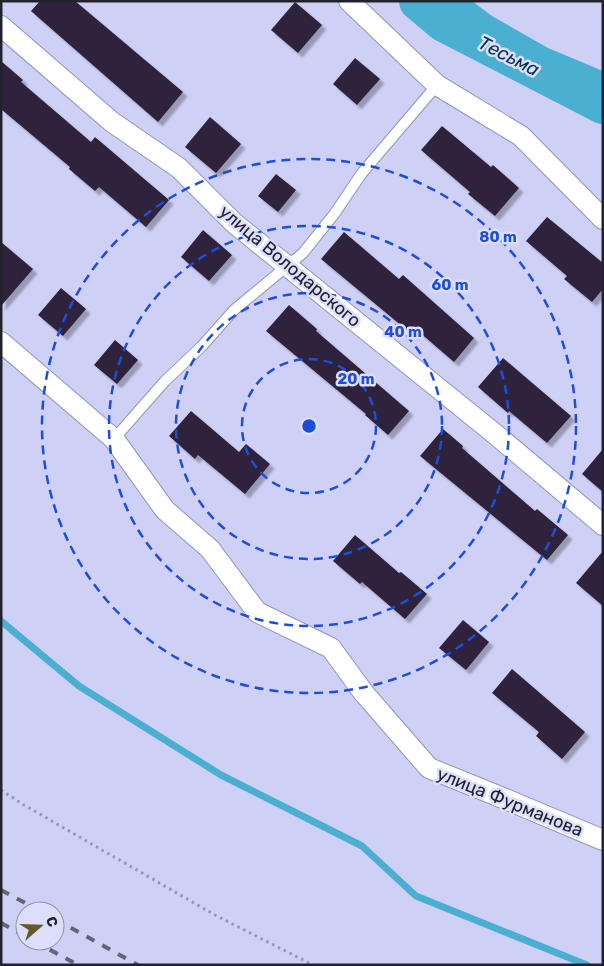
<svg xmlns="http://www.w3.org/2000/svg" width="604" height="966" viewBox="0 0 604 966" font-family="Rubik,sans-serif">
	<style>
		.water { fill: #4aafd1 }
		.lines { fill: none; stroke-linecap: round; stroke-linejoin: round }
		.stream { stroke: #4aafd1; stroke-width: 7 }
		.river { stroke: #4aafd1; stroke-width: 40 }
		.building { fill: #2d213c; filter: url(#shadow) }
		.service-casing { stroke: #9294b6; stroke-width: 12 }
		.minor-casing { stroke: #9294b6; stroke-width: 22 }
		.path { stroke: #9697b4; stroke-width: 3; stroke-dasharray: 2.5 4; stroke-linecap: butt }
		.service { stroke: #fff; stroke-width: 10 }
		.minor { stroke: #fff; stroke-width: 20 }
		.rail { stroke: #636379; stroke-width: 4; stroke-dasharray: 9 9; stroke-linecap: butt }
		.ring { fill: none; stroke: #1d4ed8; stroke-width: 2.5; stroke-dasharray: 9 6 }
		.labels { text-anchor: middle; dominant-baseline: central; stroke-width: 5; stroke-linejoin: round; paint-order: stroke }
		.street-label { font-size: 18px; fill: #22222f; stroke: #dddefb }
		.water-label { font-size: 19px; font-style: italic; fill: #063644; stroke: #dddefb }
		.centre { fill: #1d4ed8; stroke: #dddefb; stroke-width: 2.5 }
		.ring-label { font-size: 15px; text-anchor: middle; font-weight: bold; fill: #1d4ed8; stroke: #dddefb; stroke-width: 5; stroke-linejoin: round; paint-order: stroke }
	</style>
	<defs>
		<filter id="shadow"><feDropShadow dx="4.5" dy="4.5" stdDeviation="1" flood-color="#0004"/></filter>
	</defs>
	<rect width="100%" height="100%" fill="#cfd0f5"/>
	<path class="water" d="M416,1h56l20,15 56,32 55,23v28l-85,-38 -33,-18 -13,-10h-13z"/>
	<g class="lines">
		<path class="stream" d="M1,621l78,65 142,89 141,71 54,50 171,69"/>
		<path class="river" d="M419,1l25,21 159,82"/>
	</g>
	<g class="building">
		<path d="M40,1h35l108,91 -25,30 -127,-111z"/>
		<path d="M295,2l27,23 -24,28 -27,-23z"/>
		<path d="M355,58l25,21 -23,26 -24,-21z"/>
		<path d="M1,61l22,19 -2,2 70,60 4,-5 74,63 -23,27 -47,-40 -4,4 -26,-22 1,-2 -69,-58z"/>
		<path d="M210,117l31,27 -25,29 -31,-26z"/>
		<path d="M442,126l49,41 2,-2 26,23 -24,28 -27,-22 2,-2 -49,-42z"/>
		<path d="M276,174l20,16 -18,22 -20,-16z"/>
		<path d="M547,217l56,46v26l-11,13 -28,-23 3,-3 -41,-35z"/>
		<path d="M203,230l29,25 -23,26 -28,-24z"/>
		<path d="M344,232l55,47 4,-4 71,63 -20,24 -36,-31 -4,5 -93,-77z"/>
		<path d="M1,242l32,27 -32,37z"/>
		<path d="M61,288l25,21 -23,27 -25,-21z"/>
		<path d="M289,305l28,24 -1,2 93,80 -21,24 -23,-20 1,-1 -100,-83z"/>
		<path d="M115,340l23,20 -21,24 -23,-19z"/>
		<path d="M503,358l68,58 -24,27 -38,-32 -1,2 -30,-26z"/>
		<path d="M191,411l48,41 7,-8 24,20 -25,30 -47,-39 -3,4 -26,-23z"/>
		<path d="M443,429l20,17 -1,2 73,63 2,-2 31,26 -21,25 -127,-104z"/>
		<path d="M603,449v43l-21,-18z"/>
		<path d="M355,535l44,38 2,-1 26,22 -22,25 -43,-37 -2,2 -27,-23z"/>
		<path d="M603,551v55l-27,-23z"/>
		<path d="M463,620l26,22 -23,28 -27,-22z"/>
		<path d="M512,669l73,63 -23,27 -26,-23 3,-4 -47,-39z"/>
	</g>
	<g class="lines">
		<g class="service-casing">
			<path id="service" d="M114,439l51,-58 37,-35 32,-36 69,-57 32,-40 27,-40 75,-88"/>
		</g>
		<g class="minor-casing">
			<g id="minor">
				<path d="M349,1l88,84 84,51 82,83"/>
				<path d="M1,26l111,96 67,46 55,55 261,211 108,91"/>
				<path d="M1,342l113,97 51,71 45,39 47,63 74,36 32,44 66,76 69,28 105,44"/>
			</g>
		</g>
		<path class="path" d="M1,790l23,15 191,110 98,50"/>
		<use href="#service" class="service"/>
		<use href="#minor" class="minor"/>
		<g class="rail">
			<path d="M1,890l39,21"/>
			<path d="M55,919l83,46"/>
			<path d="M1,923l24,13"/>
			<path d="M34,941l44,24"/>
		</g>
	</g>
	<g class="ring">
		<circle cx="309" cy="426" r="67"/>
		<circle cx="309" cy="426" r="133"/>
		<circle cx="309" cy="426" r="200"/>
		<circle cx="309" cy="426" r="267"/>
	</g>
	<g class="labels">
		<g class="street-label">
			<text transform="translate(290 266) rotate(40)">улица Володарского</text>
			<text transform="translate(510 802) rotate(22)">улица Фурманова</text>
		</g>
		<g class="water-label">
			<text transform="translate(509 56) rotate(27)">Тесьма</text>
		</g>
	</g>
	<circle cx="309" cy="426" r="8" class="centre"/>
	<g class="ring-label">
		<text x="498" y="242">80 m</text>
		<text x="450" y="290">60 m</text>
		<text x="403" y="337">40 m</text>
		<text x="356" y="384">20 m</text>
	</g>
	<rect width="604" height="966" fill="none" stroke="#22222f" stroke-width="5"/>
	<g transform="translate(40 926) rotate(70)"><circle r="24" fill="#dddefb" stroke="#9293a9"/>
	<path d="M0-4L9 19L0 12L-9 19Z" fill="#615b28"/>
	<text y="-8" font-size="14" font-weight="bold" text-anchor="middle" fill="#22222f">С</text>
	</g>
</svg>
